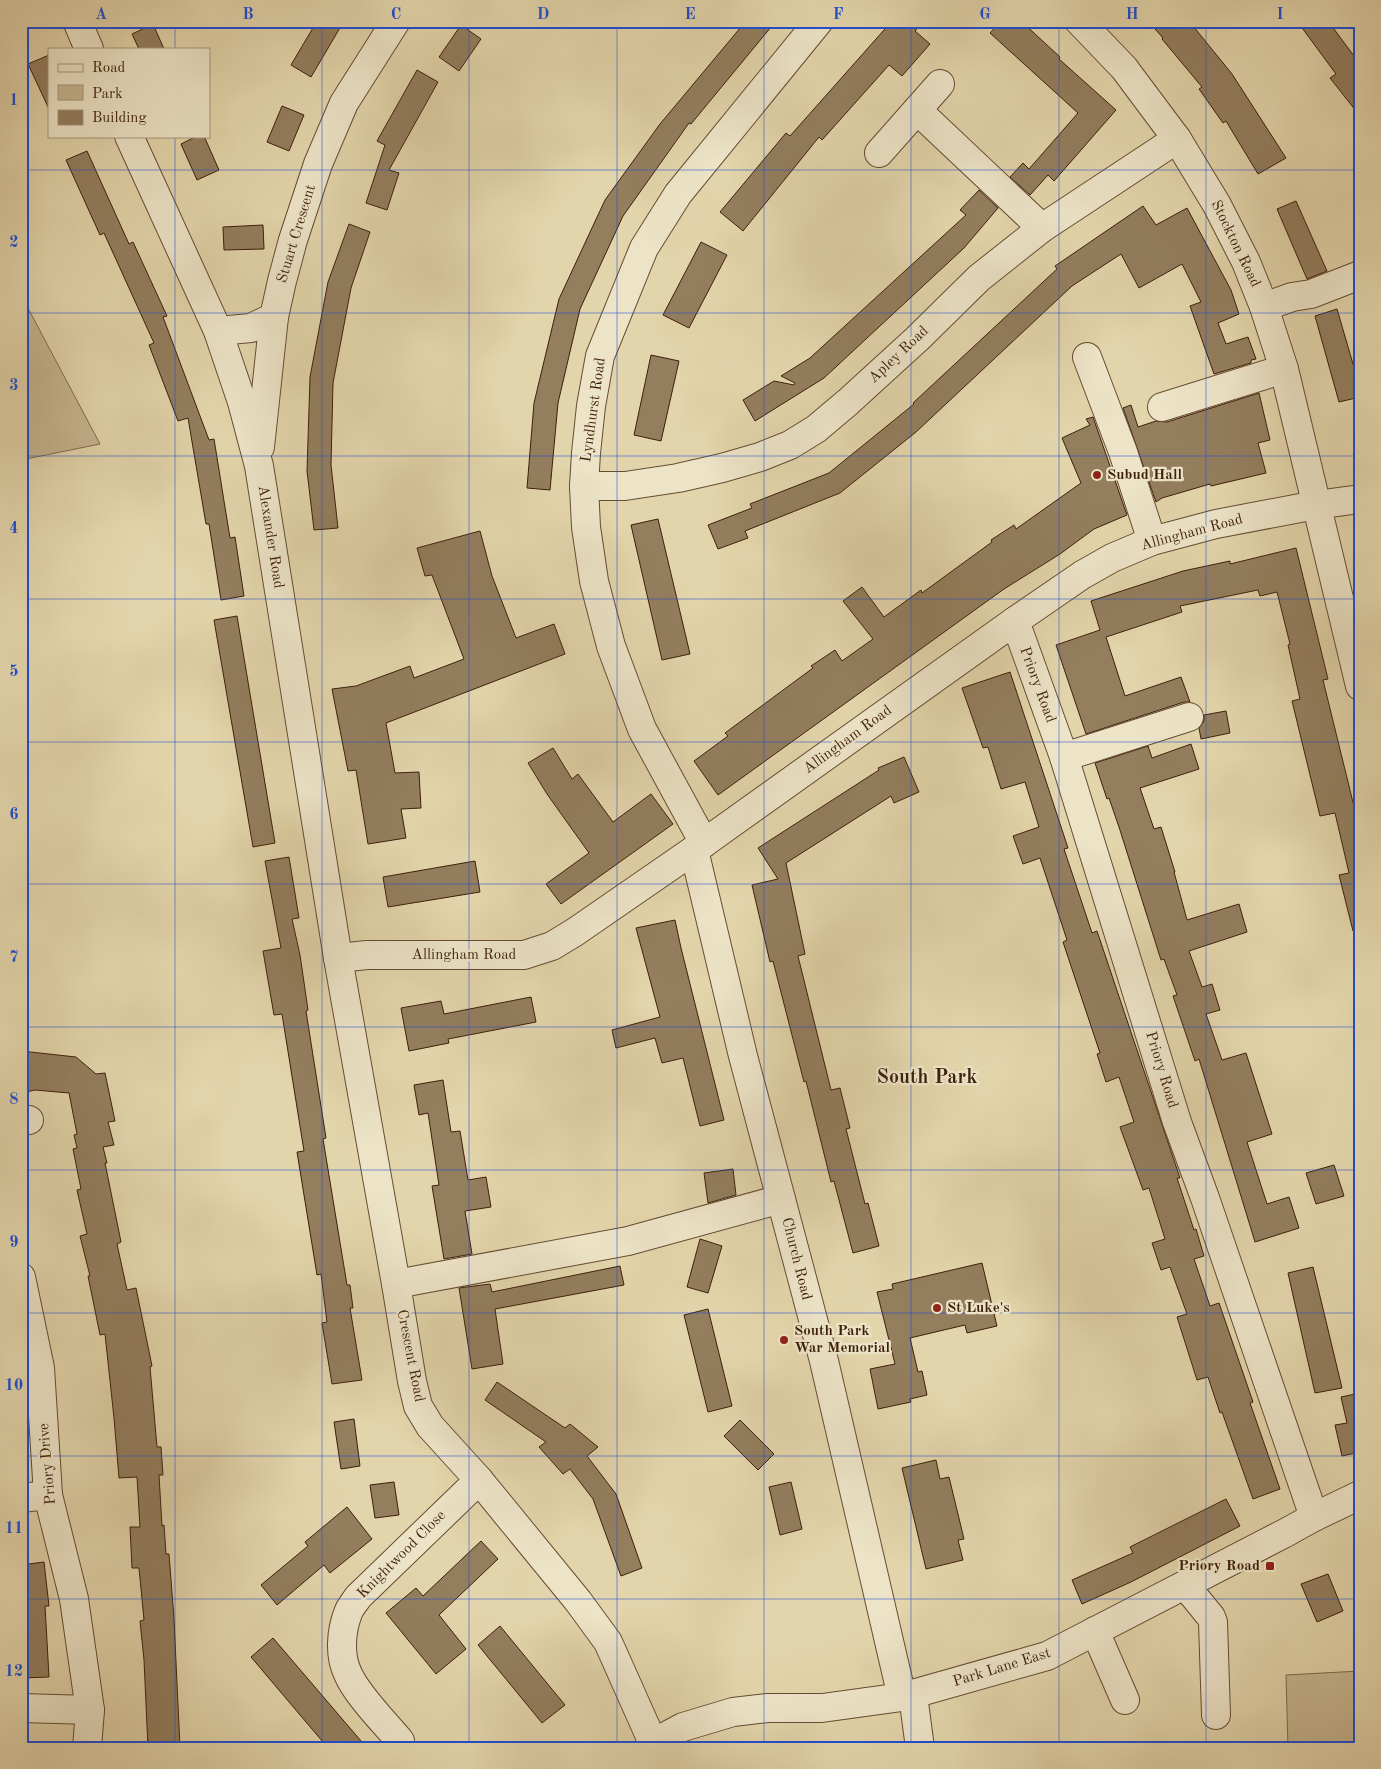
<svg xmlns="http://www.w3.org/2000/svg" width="1381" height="1769" viewBox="0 0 1381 1769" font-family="'Old Standard TT',serif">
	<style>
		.green { fill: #c7b690; stroke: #826a4e }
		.building { fill: #937e5e; stroke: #3d1f0b }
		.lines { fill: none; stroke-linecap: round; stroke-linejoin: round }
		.minor-casing { stroke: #664c33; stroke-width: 30 }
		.minor { stroke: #ede4c8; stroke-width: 28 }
		.grid { fill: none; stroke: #1d4ed8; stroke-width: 1; stroke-opacity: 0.55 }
		.poi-dot { fill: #8f2418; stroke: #ede4c8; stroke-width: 2 }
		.labels { text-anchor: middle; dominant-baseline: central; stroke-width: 4.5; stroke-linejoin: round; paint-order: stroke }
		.street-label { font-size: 15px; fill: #3d1f0b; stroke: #ede4c8 }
		.poi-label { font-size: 15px; font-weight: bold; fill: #3d1f0b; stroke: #ede4c8; text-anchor: start }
		.district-label { font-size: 20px; font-weight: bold; fill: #3d1f0b; stroke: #ede4c8 }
		.neatline { fill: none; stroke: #1d4ed8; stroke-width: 2 }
		.grid-label { font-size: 16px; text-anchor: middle; font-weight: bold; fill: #1d4ed8 }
	</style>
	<rect width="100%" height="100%" fill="#e3d5ab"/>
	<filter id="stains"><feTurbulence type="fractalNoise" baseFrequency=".004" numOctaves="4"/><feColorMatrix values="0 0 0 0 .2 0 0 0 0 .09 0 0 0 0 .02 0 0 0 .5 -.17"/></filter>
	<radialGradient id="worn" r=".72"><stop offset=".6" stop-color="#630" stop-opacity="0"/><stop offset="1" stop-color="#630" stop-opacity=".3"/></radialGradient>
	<g class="green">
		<path d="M21,295l79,149 -79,16z"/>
		<path d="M1360,1671v77h-72l-2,-73z"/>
	</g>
	<g class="building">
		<path d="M317,21h27l-33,56 -20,-12z"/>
		<path d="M746,21h30l-85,103 -2,-1 -66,93 -43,93 -22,94 -8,87 -23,-2 7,-85 25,-104 46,-99 55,-76z"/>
		<path d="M892,21h32l-9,10 15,13 -28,32 -13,-11 -67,75 -3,-3 -76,94 -23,-19 66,-79 4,3z"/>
		<path d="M1001,21h20l39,36 -1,2 57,51 -62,71 -6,-6 -18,20 -20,-18 13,-14 6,6 49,-56 -88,-80z"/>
		<path d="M1148,21h41l43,53 54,84 -28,16 -32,-53 -3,2 -24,-34 3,-2 -40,-48 1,-1z"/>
		<path d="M1297,21h31l32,43v52l-30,-38 6,-4z"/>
		<path d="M153,24l11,25h-25l-7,-15z"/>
		<path d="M461,25l20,14 -22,32 -20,-14z"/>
		<path d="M49,55v54l-21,-45z"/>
		<path d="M417,70l21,12 -49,88 10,3 -12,37 -21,-7 19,-58 -8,-4z"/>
		<path d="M282,106l22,9 -15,36 -22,-9z"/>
		<path d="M197,136h7l15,34 -22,10 -16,-36z"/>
		<path d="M87,151l42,93 4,-2 34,74 -4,1 46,123 5,-1 16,99 5,-1 9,59 -23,4 -12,-76h-3l-18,-106 -10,3 -29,-76 5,-2 -50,-110 -4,2 -34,-75z"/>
		<path d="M979,190l19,18 -34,40 -140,130 -69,43 -12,-21 31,-19 20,4 1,-2 -14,-7 29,-18 156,-143 -6,-5z"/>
		<path d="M1296,201l31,70 -20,8 -30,-70z"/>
		<path d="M1143,206l13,19 31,-17 44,82 8,24 -21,9 8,21 22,-7 8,22 -5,1v3l-37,11 -24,-68 11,-4 -19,-38 -43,24 -18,-34 -49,32 -156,146 -76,61 -95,38 3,7 -30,11 -10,-24 44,-17 -2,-4 79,-31 85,-69 -1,-1 144,-134 -2,-3z"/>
		<path d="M349,224l21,8 -19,56 -18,95 -2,82 7,63 -24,2 -7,-59 3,-94 18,-95z"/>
		<path d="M263,225l1,24 -40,1 -1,-23z"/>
		<path d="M701,242l26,13 -38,73 -26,-13z"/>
		<path d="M1337,309l23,79v9l-21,5 -24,-86z"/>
		<path d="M651,355l28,6 -18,80 -27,-6z"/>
		<path d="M1259,393l11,47 -12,3 8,30 -55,13 -1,-2 -48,14 -6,4 -33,-94 8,-3 7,22 18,-6 11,1z"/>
		<path d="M1093,417l34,98 -33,14 -34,25 -56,35 -286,206 -24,-34 34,-25 -3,-3 88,-65 -2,-2 24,-16 7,11 31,-22 -30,-38 19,-14 22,30 37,-27 1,3 70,-51 -1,-2 23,-15 2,4 65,-46 -19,-45 28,-13 -4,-6z"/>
		<path d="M658,519l32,135 -28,6 -31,-135z"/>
		<path d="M480,531l12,45 24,62 38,-14 11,30 -179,69 9,50 24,-1 2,36 -20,1 5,29 -38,6 -12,-74 -8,1 -16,-82 24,-3 54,-20 4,12 50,-19 -32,-84 -7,1 -8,-28z"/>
		<path d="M1296,548l32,131 -5,1 37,151v99l-7,1 -14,-56 10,-2 -14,-60 -15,3 -28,-115 8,-2 -12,-54 2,-1 -13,-52 -17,4 -2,-6 -78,16 2,6 -76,25 19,59 56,-19 9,25h-6l-98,32 -30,-89 44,-15 -9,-29 92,-30 47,-10v3z"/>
		<path d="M237,616l38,227 -22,4 -39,-227z"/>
		<path d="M1010,672l58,176 -4,1 28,84 5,-2 83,247h-3l17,52 2,-1 8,27 -10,3 16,47 9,-3 34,99 -3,1 30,86 -27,10 -31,-87 -2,1 -12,-36 -11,3 -20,-63 10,-3 -17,-47 -9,3 -9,-27 13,-4 -16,-51 -6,2 -23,-63 14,-5 -15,-45 -13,5 -9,-28 3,-1 -37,-111 4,-2 -27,-82 -17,6 -10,-28 26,-9 -14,-45 -24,7 -13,-42 -5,1 -21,-60z"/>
		<path d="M1226,711l4,22 -29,6 -2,-11 5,-7v-6z"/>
		<path d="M1191,744l8,25 -59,19 14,41 7,-2 14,45h-1l13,48 52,-16 8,28 -58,19 13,36 10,-3 8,26 -14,4 16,46 24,-7 26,81 -25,8 20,62 22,-7 10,31 -44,14 -56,-183 -4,2 -22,-65 4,-1 -13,-36 -3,1 -42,-133 -10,-29 -2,1 -12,-36 53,-17 4,12z"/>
		<path d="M553,748l19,31 6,-5 35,48 38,-28 22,30 -112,80 -15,-20 43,-31 -42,-59 -19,-31z"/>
		<path d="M904,757l15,35 -25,11 -3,-7 -105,67 19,91 -7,2 33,134 9,-2 10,40 -4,1 19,75 3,-1 11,43 -26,7 -19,-72 -3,1 -25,-101 -2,1 -31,-121 -3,1 -18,-77 26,-6 -20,-31 121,-78 -1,-2z"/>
		<path d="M289,857l10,61 -7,1 8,36 8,55 -2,1 20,127 -3,1 24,146h3l3,23h-3l12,72 -30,4 -10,-61 5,-1 -6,-48 -4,1 -20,-123 7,-1 -22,-137 -8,1 -11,-64 18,-3 -16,-87z"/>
		<path d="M475,861l5,31 -92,15 -5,-30z"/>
		<path d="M675,920l6,28 43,172 -24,6 -17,-68 -21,5 -7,-25 -39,10 -4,-18 48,-13 -24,-89z"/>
		<path d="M531,997l5,25 -88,17 1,4 -40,8 -8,-43 40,-7 3,13z"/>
		<path d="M21,1051l55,6 20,17 9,-1 10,48 -7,1 6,23 -11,2 4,16h-2l16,79 -4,2 10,46 9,-2 16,78 -2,1 7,80h4l2,28h-4l3,51 2,-1 2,29h3l5,65 6,129h-32l-4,-88 -4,-39 4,-1 -5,-52h-7l-2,-41h10l-3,-50 -18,1 -5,-60 -9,-84 -5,1 -12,-59h2l-10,-40 7,-2 -10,-44 4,-1 -8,-40 4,-1 -3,-13 3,-1 -8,-41 -34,-3 -14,3z"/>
		<path d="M443,1080l8,52 9,-1 8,49 18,-3 5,30 -26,4 7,43 -28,5 -12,-73 7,-1 -11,-72 -9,2 -5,-30z"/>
		<path d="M1334,1165l10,31 -28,8 -10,-31z"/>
		<path d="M733,1169l3,26 -28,8 -4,-30z"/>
		<path d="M700,1239l22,7 -14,47 -21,-6z"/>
		<path d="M982,1263l15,63 -30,7 -2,-8 -55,13 8,34 4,-1 5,24 -17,4 1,3 -33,7 -8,-40 25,-5 -18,-72 16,-3 -1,-5z"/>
		<path d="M620,1266l4,19 -129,24 8,55 -31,5 -13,-81 31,-4 2,8z"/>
		<path d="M1313,1267l29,121 -27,5 -27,-120z"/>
		<path d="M708,1309l24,97 -24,6 -24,-97z"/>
		<path d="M497,1382l68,46 5,-4 28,23 -11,9 29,38 26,74 -21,8 -28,-77 -23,-30 -7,5 -24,-27 7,-5 -61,-42z"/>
		<path d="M1360,1393v59l-18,4 -7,-31 12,-2 -6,-26z"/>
		<path d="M354,1419l6,47 -19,3 -7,-47z"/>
		<path d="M740,1420l34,34 -16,16 -34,-34z"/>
		<path d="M936,1460l4,19 9,-2 15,62 -6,1 5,20 -37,9 -24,-101z"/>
		<path d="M394,1482l5,33 -24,3 -5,-33z"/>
		<path d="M791,1482l11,47 -22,6 -11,-48z"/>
		<path d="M1226,1499l14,27 -109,56 -49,22 -10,-24 61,-27 -3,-6z"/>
		<path d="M347,1507l25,32 -42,34 -6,-8 -47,40 -16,-20 47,-39 -3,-4z"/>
		<path d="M481,1541l17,18 -59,56 27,34 -30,25 -50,-61 30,-25 7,8z"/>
		<path d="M44,1562l5,44h-4l4,71 -28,1v-113z"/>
		<path d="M1328,1574l15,37 -26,11 -16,-38z"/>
		<path d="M500,1626l65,79 -23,18 -64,-78z"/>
		<path d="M273,1638l94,110h-39l-77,-91z"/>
	</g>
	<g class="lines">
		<g class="minor-casing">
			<g id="minor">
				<path d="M77,21l12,28"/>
				<path d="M1079,21l45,47 53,71 40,66 29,57 18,45 20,62 76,317"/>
				<path d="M917,110l125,118"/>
				<path d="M129,136l89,195 24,71 17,64 79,492 58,326 16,97 6,25 12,20 49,54 99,121 30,41 45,101"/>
				<path d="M879,153l61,-69"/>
				<path d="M1264,307l28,-10 19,-3 49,-19"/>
				<path d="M218,331l33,-3 23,-11"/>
				<path d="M1087,357l36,95 29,89"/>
				<path d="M1162,407l122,-38"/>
				<path d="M260,447l14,-130 8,-36 11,-41 25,-76 26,-61 52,-82"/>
				<path d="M584,486h41l53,-8 44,-10 38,-11 30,-12 26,-16 32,-27 69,-63 62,-61 63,-50 135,-89"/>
				<path d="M1015,621l49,136 113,365 28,76 109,319"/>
				<path d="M1064,757l125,-40"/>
				<path d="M704,843l-62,-114 -31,-83 -17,-65 -8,-54 -2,-41 2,-33 5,-47 9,-50 44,-108 34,-54 141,-173"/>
				<path d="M694,850l49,206 81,305 78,336"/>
				<path d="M338,958l29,-3h157l28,-9 23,-14 129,-89 311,-222 67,-46 30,-17 40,-17 64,-17 100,-19 44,-6"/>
				<path d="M21,1121l8,-1"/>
				<path d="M21,1277l19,91 8,127 26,104 16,111 -3,38"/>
				<path d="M396,1284l232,-43 153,-42"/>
				<path d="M21,1498l27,-3"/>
				<path d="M1185,1585l26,32 2,5 3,93"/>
				<path d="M1095,1631l30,69"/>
				<path d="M913,1695l7,53"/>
				<path d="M21,1708l69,2"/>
				<path d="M400,1741c-15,-18 -43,-46 -52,-67 -9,-18 -7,-43 0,-61 2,-6 7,-11 10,-16l121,-117"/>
				<path d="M648,1748l5,-5 30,-16 50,-15 35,-4h54l80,-11 145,-41 240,-124 27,-15 46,-22"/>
			</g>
		</g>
		<use href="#minor" class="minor"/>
	</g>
	<path class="grid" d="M175,21v28M322,21v1727M469,21v1727M617,21v1727M764,21v1727M911,21v1727M1059,21v1727M1206,21v1727M175,136v1612M21,170h1339M21,313h1339M21,456h1339M21,599h1339M21,742h1339M21,884h1339M21,1027h1339M21,1170h1339M21,1313h1339M21,1456h1339M21,1599h1339"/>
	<g class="poi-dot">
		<circle cx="1097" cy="475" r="5"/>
		<circle cx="937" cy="1308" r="5"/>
		<circle cx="784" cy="1340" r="5"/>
		<rect x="1265" y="1561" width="10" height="10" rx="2.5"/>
	</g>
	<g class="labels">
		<g class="street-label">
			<text transform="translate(297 234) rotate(-73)">Stuart Crescent</text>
			<text transform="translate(1235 244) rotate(64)">Stockton Road</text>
			<text transform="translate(899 355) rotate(-43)">Apley Road</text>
			<text transform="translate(594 410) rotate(-82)">Lyndhurst Road</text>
			<text transform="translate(1192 533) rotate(-15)">Allingham Road</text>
			<text transform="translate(270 537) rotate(81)">Alexander Road</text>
			<text transform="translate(1037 685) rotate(70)">Priory Road</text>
			<text transform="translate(848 740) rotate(-36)">Allingham Road</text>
			<text x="464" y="955">Allingham Road</text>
			<text transform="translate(1161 1070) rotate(73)">Priory Road</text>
			<text transform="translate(796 1259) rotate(76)">Church Road</text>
			<text transform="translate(410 1356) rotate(79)">Crescent Road</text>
			<text transform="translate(48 1464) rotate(-95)">Priory Drive</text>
			<text transform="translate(402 1555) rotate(-45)">Knightwood Close</text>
			<text transform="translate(1002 1668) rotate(-17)">Park Lane East</text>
		</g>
		<g class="poi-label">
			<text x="1107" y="475">Subud Hall</text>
			<text x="947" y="1308">St Luke's</text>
			<text x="794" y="1331">South Park<tspan x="794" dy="17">War Memorial</tspan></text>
			<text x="1260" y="1566" text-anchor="end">Priory Road</text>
		</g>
		<g class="district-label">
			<text x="927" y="1078">South Park</text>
		</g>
	</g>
	<rect width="1381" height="1769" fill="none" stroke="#e3d5ab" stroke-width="55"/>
	<rect x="48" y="48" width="162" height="90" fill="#ede4c8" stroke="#a7957c"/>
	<rect x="58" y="64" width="25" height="8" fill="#ede4c8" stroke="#a7957c"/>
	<text x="92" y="72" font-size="15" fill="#3d1f0b">Road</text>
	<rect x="58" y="85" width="25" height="15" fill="#c7b690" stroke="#a7957c"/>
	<text x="92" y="98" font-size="15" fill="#3d1f0b">Park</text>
	<rect x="58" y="110" width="25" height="15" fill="#937e5e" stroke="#a7957c"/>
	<text x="92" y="122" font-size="15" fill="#3d1f0b">Building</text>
	<rect x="28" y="28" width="1326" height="1714" class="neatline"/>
	<g class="grid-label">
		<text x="101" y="19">A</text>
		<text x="248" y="19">B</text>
		<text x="396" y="19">C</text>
		<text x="543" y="19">D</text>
		<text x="690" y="19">E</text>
		<text x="838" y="19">F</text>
		<text x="985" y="19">G</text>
		<text x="1132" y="19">H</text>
		<text x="1280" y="19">I</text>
		<text x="14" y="105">1</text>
		<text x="14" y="247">2</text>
		<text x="14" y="390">3</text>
		<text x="14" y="533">4</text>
		<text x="14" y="676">5</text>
		<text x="14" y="819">6</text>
		<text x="14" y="962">7</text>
		<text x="14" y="1104">8</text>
		<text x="14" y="1247">9</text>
		<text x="14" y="1390">10</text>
		<text x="14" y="1533">11</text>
		<text x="14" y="1676">12</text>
	</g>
	<rect width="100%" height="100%" filter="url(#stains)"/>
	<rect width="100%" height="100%" fill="url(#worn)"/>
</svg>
